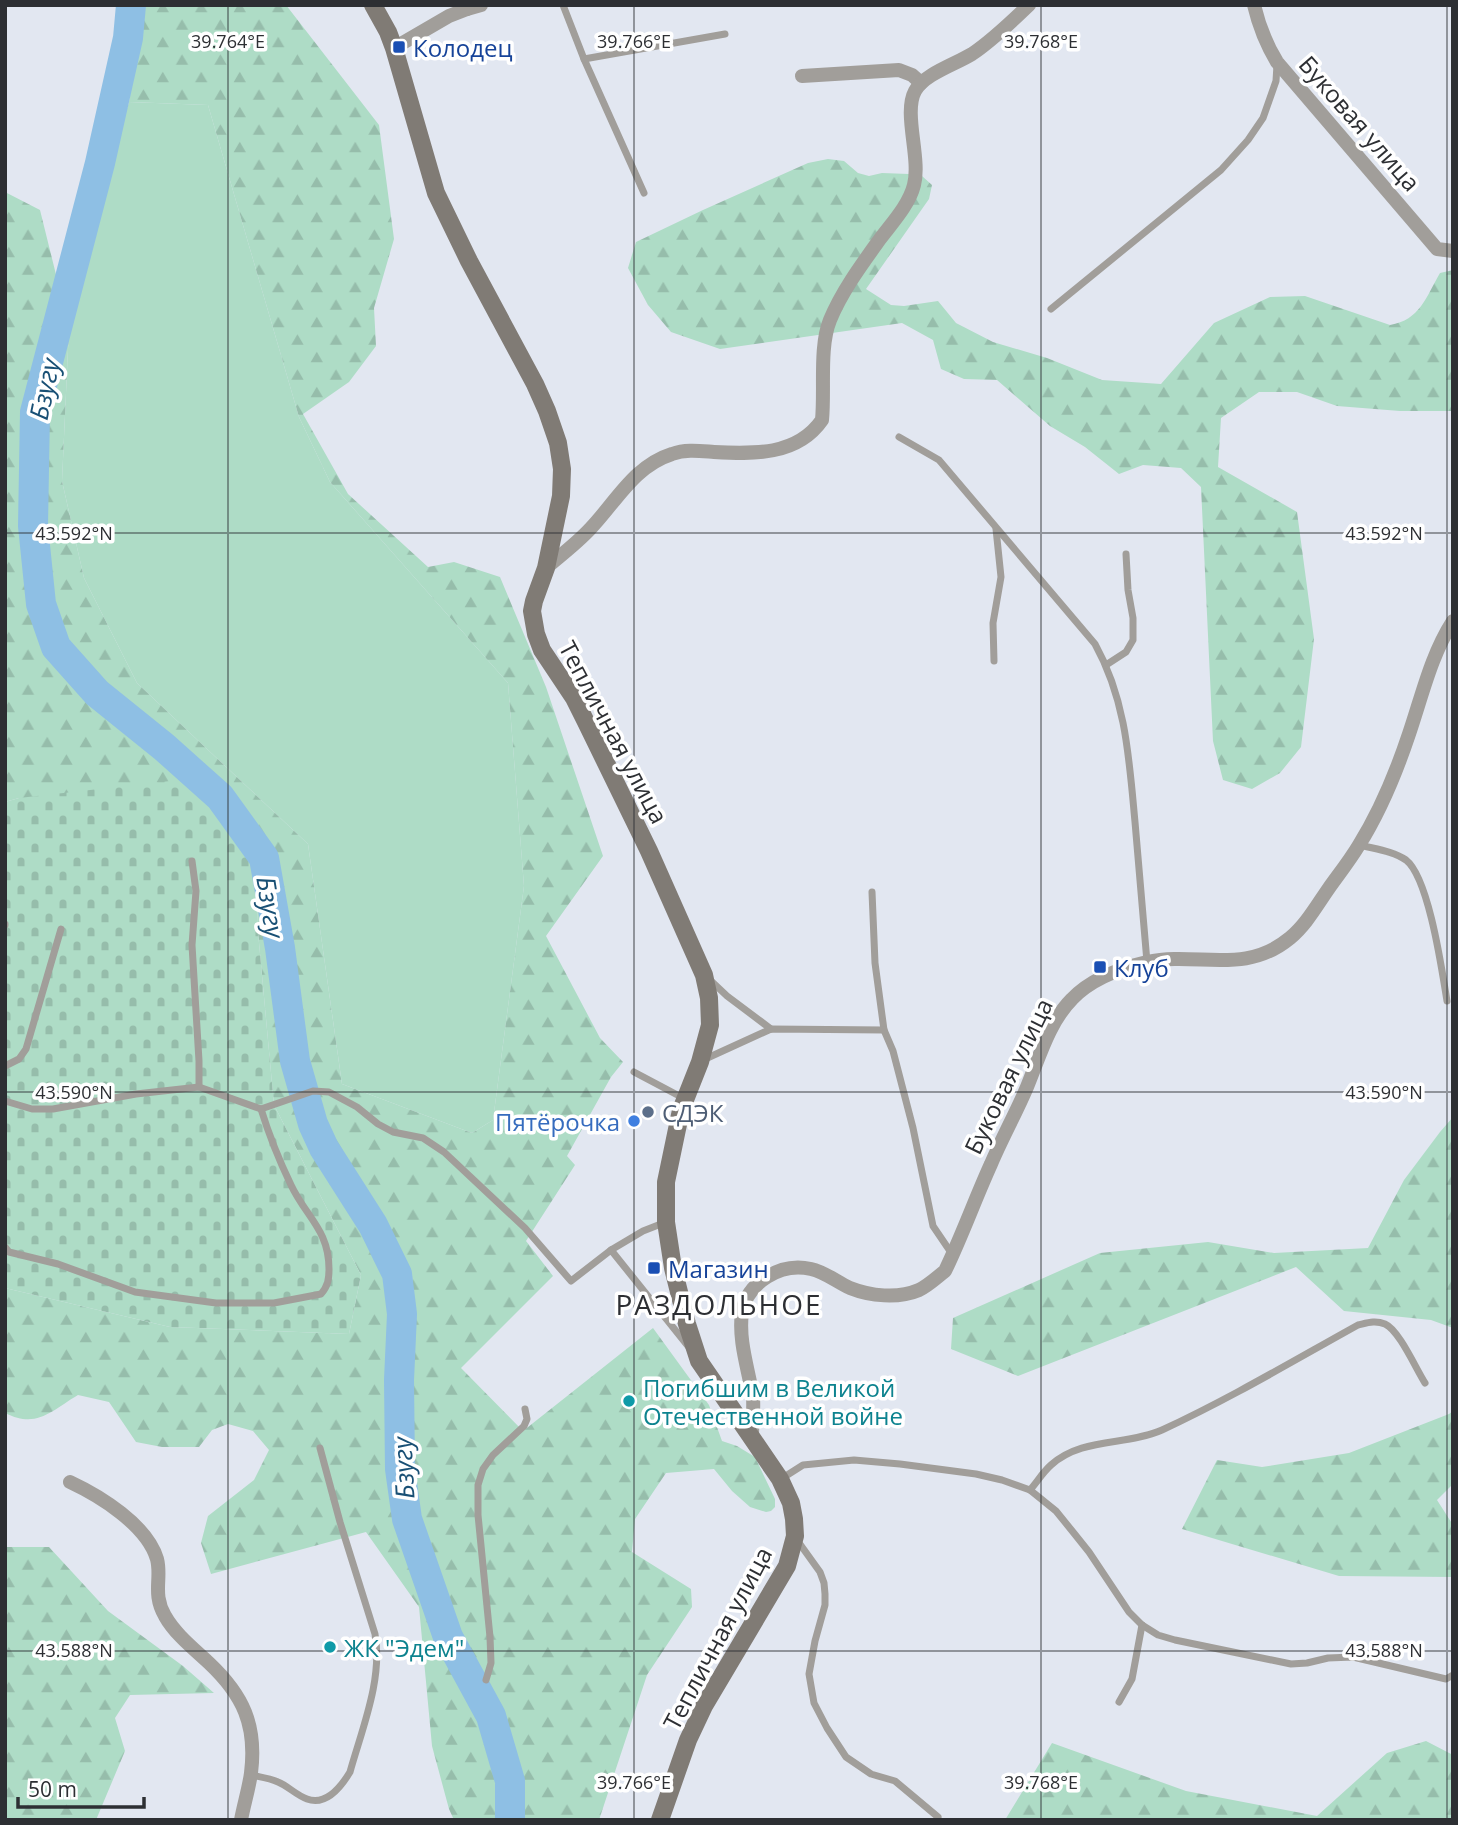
<svg xmlns="http://www.w3.org/2000/svg" width="1458" height="1825" viewBox="0 0 1458 1825" font-family="'Open Sans',sans-serif">
	<style>
		.grass { fill: #aedcc6 }
		.forest { fill: url(#forest-firs) }
		.cemetery { fill: url(#cemetery-stones) }
		.lines { fill: none; stroke-linecap: round; stroke-linejoin: round }
		.river { stroke: #8ebfe4; stroke-width: 30 }
		.lane { stroke: #a19e9a; stroke-width: 7 }
		.street { stroke: #a19e9a; stroke-width: 14 }
		.secondary { stroke: #807b75; stroke-width: 18 }
		.ticks { fill: none; stroke: #2d2f33; stroke-width: 2; stroke-opacity: 0.45 }
		.transit-dot { fill: #1a4fb4; stroke: #fff; stroke-width: 2.5 }
		.service-dot { fill: #5c6f8a; stroke: #fff; stroke-width: 2.5 }
		.shop-dot { fill: #3f7fe0; stroke: #fff; stroke-width: 2.5 }
		.culture-dot { fill: #0f9aa8; stroke: #fff; stroke-width: 2.5 }
		.labels { text-anchor: middle; dominant-baseline: central; stroke-width: 7; stroke-linejoin: round; paint-order: stroke }
		.transit-label { font-size: 24px; fill: #164399; stroke: #fff; text-anchor: start }
		.street-label { font-size: 24px; fill: #2d2f33; stroke: #fff }
		.service-label { font-size: 24px; fill: #4e5e75; stroke: #fff; text-anchor: start }
		.shop-label { font-size: 24px; fill: #366cbe; stroke: #fff; text-anchor: end }
		.culture-label { font-size: 24px; fill: #0d838f; stroke: #fff; text-anchor: start }
		.water-label { font-size: 26px; font-style: italic; fill: #195075; stroke: #fff }
		.quarter-label { font-size: 28px; letter-spacing: 2px; fill: #2d2f33; stroke: #fff }
		.ticks-label { font-size: 18px; text-anchor: middle; fill: #2d2f33; stroke: #fff; stroke-width: 7; stroke-linejoin: round; paint-order: stroke }
	</style>
	<defs>
		<pattern id="forest-firs" width="22" height="20" patternUnits="userSpaceOnUse" patternTransform="scale(1.75)"><rect width="22" height="20" fill="#aedcc6"/><path d="M5 1l3.5 6h-7zM16 11l3.5 6h-7z" fill="#96bdab"/></pattern>
		<pattern id="cemetery-stones" width="16" height="16" patternUnits="userSpaceOnUse" patternTransform="scale(1.75)"><rect width="16" height="16" fill="#aedcc6"/><path d="M2 7V4a2 2 0 0 1 4 0v3zM10 15v-3a2 2 0 0 1 4 0v3z" fill="#96bdab"/></pattern>
	</defs>
	<rect width="100%" height="100%" fill="#e2e7f1"/>
	<path class="grass" d="M129,102l79,3 91,312 31,65 178,201 16,203 -31,234 -21,13 -130,-49 -34,-240 -171,-161 -53,-105 -22,-97 7,-154 45,-176z"/>
	<g class="forest">
		<path d="M143,5h143l93,120 15,114 -20,69 2,38 -27,36 -46,32 45,80 80,73 26,-5 46,15 46,110 57,169 -57,80 54,102 23,24 -12,15 -44,79 8,9 -49,76 27,35 -92,92 62,63 130,-103 56,77 13,36 15,5 18,11 20,42v8l-4,4 -5,1 -16,-5 -18,-16 -18,-22 -48,4 -31,46 -3,33 59,37 1,18 -45,68 -48,145h-145l-5,-11 -17,-63 -13,-139 -53,-75 -155,42 -10,-31 7,-27 46,-36 15,-30 -16,-19 -25,-7 -16,6 -13,17h-37l-26,-5 -27,-40 -31,-7c-27,16 -41,34 -73,18v-125l165,39 179,7 12,-59 -87,-170 -16,-173 -2,-99 -237,-35 -14,4v-610l35,18 29,117 -7,154 22,97 53,105 171,161 34,240 130,49 21,-13 31,-234 -16,-203 -178,-201 -31,-65 -91,-312 -79,-3z"/>
		<path d="M828,159l16,2 14,12 11,3 13,-3 27,1 13,2 10,9 -3,14 -63,90 25,16 13,1 34,-5 18,22 37,19 54,16 55,22 59,4 53,-61 56,-26 35,-1 85,29c30,-5 36,-28 50,-52l13,-3v141h-53l-63,-5 -40,-14h-38l-38,26 -3,49 79,45 17,127 -13,108 -21,26 -28,16 -29,-9 -10,-39 -12,-254 -20,-19 -38,-3 -24,9 -34,-27 -35,-21 -53,-46 -33,-1 -23,-10 -8,-29 -31,-17 -182,26 -49,-17 -23,-27 -20,-37 8,-26 67,-32 105,-47z"/>
		<path d="M1453,1117v211l-22,-8 -87,-9 -48,-44 -278,109 -67,-27 2,-31 147,-65 108,-11 66,11 94,-5 36,-68 36,-48z"/>
		<path d="M1453,1411v73l-16,16 16,25v52l-114,-1 -157,-47 35,-69 45,7 87,-14 100,-39z"/>
		<path d="M5,1547h44l59,64 75,55 31,27 -84,2 -15,23 10,33 -29,69h-91z"/>
		<path d="M1426,1741l27,14v65h-448l47,-77 134,48 131,25 70,-63z"/>
	</g>
	<path class="cemetery" d="M197,778l59,55 2,99 16,173 87,170 -12,59 -179,-7 -165,-39v-486l14,-4z"/>
	<g class="lines">
		<path class="river" d="M131,5l-3,33 -28,125 -65,249 -2,114 8,78 15,43 41,46 67,54 56,50 44,61 16,90 15,113 18,63 11,24 49,77 24,49 5,40 -3,66 1,89 7,50 41,118 43,79 19,65v39"/>
		<g class="lane">
			<path d="M563,5l21,54 60,134"/>
			<path d="M584,59l141,-25"/>
			<path d="M1051,309l170,-139 27,-30 15,-22 13,-37 1,-16"/>
			<path d="M899,437l40,23 156,184c31,56 34,114 40,178 4,46 8,93 12,140"/>
			<path d="M994,661l-1,-38 8,-46 -5,-48"/>
			<path d="M1106,665l20,-13 7,-12v-22l-5,-28 -2,-36"/>
			<path d="M1360,845c15,4 33,6 46,15 23,18 36,111 41,141"/>
			<path d="M192,861l4,30 -4,54 7,116v26"/>
			<path d="M872,892l3,71 9,67 9,21 20,77 20,98 19,28"/>
			<path d="M5,925v-1"/>
			<path d="M709,979l18,17 44,33"/>
			<path d="M703,1060l68,-31 113,1"/>
			<path d="M5,1066l14,-7 7,-10 35,-120"/>
			<path d="M634,1072l51,27"/>
			<path d="M5,1101l27,8h21l83,-15 63,-7 62,22 52,-18 16,1 28,15 21,17 15,8 30,6 21,14 81,76 46,53 40,-31 77,96"/>
			<path d="M5,1247l4,5 49,12 77,28 81,11h58l47,-9c7,-8 8,-15 8,-25 0,-39 -23,-52 -38,-84 -12,-25 -22,-50 -30,-76"/>
			<path d="M611,1250l32,-19 23,-9"/>
			<path d="M781,1479l22,-14 51,-5 46,4 76,10 26,6 28,10 26,21 17,21 16,20 40,60 13,13 16,10 17,5 116,24 16,-1 21,-5 25,-1 93,22 7,-4"/>
			<path d="M1030,1490c7,-8 13,-18 21,-25 31,-28 75,-19 111,-35 67,-31 131,-69 196,-105 9,-2 17,-5 27,-1 14,6 31,45 40,59"/>
			<path d="M797,1540l23,32 4,11 1,11v11l-10,36 -6,33 5,29 13,25 19,29 25,17 24,7 43,36"/>
			<path d="M486,1680l5,-17 -1,-26 -12,-122v-30l5,-16 10,-14 31,-29 3,-7 -2,-10"/>
			<path d="M1119,1702l13,-23 10,-54"/>
			<path d="M251,1775c9,2 18,3 27,7 10,4 18,13 29,17 19,7 34,-12 43,-27 12,-43 33,-93 25,-138l-35,-112 -20,-74"/>
		</g>
		<g class="street">
			<path d="M1254,5c5,21 12,39 23,57l160,187 16,2"/>
			<path d="M467,9l14,-4"/>
			<path d="M394,48l55,-32 18,-7 1,-4"/>
			<path d="M802,76l97,-6 13,5 9,8"/>
			<path d="M546,568c15,-13 31,-25 44,-39 26,-27 44,-63 82,-75 14,-5 28,-3 42,-2 39,2 83,4 108,-32 3,-30 -3,-73 8,-100 12,-29 32,-56 50,-81 12,-16 29,-34 34,-54 7,-27 -11,-72 1,-94 9,-17 41,-27 57,-37 21,-14 39,-32 57,-49"/>
			<path d="M752,1436c0,-12 2,-25 1,-38 -4,-27 -15,-57 -11,-85 5,-31 39,-51 69,-44 14,3 26,13 39,19 20,8 48,11 69,2 10,-5 17,-12 26,-19 17,-35 30,-72 46,-107 11,-26 25,-51 36,-77 12,-29 22,-65 45,-88 19,-20 49,-31 75,-37 51,-11 97,14 143,-24 16,-13 27,-33 39,-50 10,-14 21,-28 30,-43 20,-32 38,-75 50,-111 13,-38 22,-79 44,-113"/>
			<path d="M70,1482c30,14 77,43 87,77 5,19 -5,35 8,57 10,18 29,33 44,47 34,32 48,62 42,110 -2,15 -7,31 -10,47"/>
		</g>
		<path class="secondary" d="M373,5l15,27 6,16 42,145 33,68 66,123 12,27 11,32 4,26 -1,27 -15,72 -12,33 -2,10 4,23 6,16 32,48 12,24 63,129 55,124 5,23 1,27 -10,37 -19,48 -15,72v40l7,46 14,56 12,37 81,118 11,24 3,16 1,17 -8,30 -83,140 -16,34 -28,80"/>
	</g>
	<path class="ticks" d="M228,5v1815M634,5v1815M1041,5v1815M1447,5v1815M5,533h1448M5,1092h1448M5,1651h1448"/>
	<g class="transit-dot">
		<rect x="392" y="40" width="14" height="14" rx="3.5"/>
		<rect x="1093" y="960" width="14" height="14" rx="3.5"/>
		<rect x="647" y="1261" width="14" height="14" rx="3.5"/>
	</g>
	<circle class="service-dot" cx="648" cy="1112" r="7"/>
	<circle class="shop-dot" cx="634" cy="1121" r="7"/>
	<g class="culture-dot">
		<circle cx="629" cy="1401" r="7"/>
		<circle cx="330" cy="1647" r="7"/>
	</g>
	<g class="labels">
		<g class="transit-label">
			<text x="413" y="47">Колодец</text>
			<text x="1114" y="967">Клуб</text>
			<text x="668" y="1268">Магазин</text>
		</g>
		<g class="street-label">
			<text transform="translate(1360 123) rotate(49)">Буковая улица</text>
			<text transform="translate(614 732) rotate(62)">Тепличная улица</text>
			<text transform="translate(1008 1076) rotate(-64)">Буковая улица</text>
			<text transform="translate(717 1638) rotate(-62)">Тепличная улица</text>
		</g>
		<g class="service-label">
			<text x="662" y="1112">СДЭК</text>
		</g>
		<g class="shop-label">
			<text x="620" y="1121">Пятёрочка</text>
		</g>
		<g class="culture-label">
			<text x="643" y="1387">Погибшим в Великой<tspan x="643" dy="28">Отечественной войне</tspan></text>
			<text x="344" y="1647">ЖК "Эдем"</text>
		</g>
		<g class="water-label">
			<text transform="translate(44 389) rotate(-78)">Бзугу</text>
			<text transform="translate(271 907) rotate(81)">Бзугу</text>
			<text transform="translate(403 1468) rotate(-93)">Бзугу</text>
		</g>
		<g class="quarter-label">
			<text x="719" y="1304">РАЗДОЛЬНОЕ</text>
		</g>
	</g>
	<g class="ticks-label">
		<text x="228" y="48">39.764°E</text>
		<text x="634" y="48">39.766°E</text>
		<text x="1041" y="48">39.768°E</text>
		<text x="74" y="540">43.592°N</text>
		<text x="1384" y="540">43.592°N</text>
		<text x="74" y="1099">43.590°N</text>
		<text x="1384" y="1099">43.590°N</text>
		<text x="74" y="1657">43.588°N</text>
		<text x="1384" y="1657">43.588°N</text>
		<text x="634" y="1789">39.766°E</text>
		<text x="1041" y="1789">39.768°E</text>
	</g>
	<rect width="1458" height="1825" fill="none" stroke="#2d2f33" stroke-width="14"/>
	<path d="M18 1797v10h126v-10" fill="none" stroke="#2d2f33" stroke-width="3.5"/>
	<text x="28" y="1797" font-size="21" fill="#2d2f33" stroke="#ffffff" stroke-width="5" paint-order="stroke">50 m</text>
</svg>
